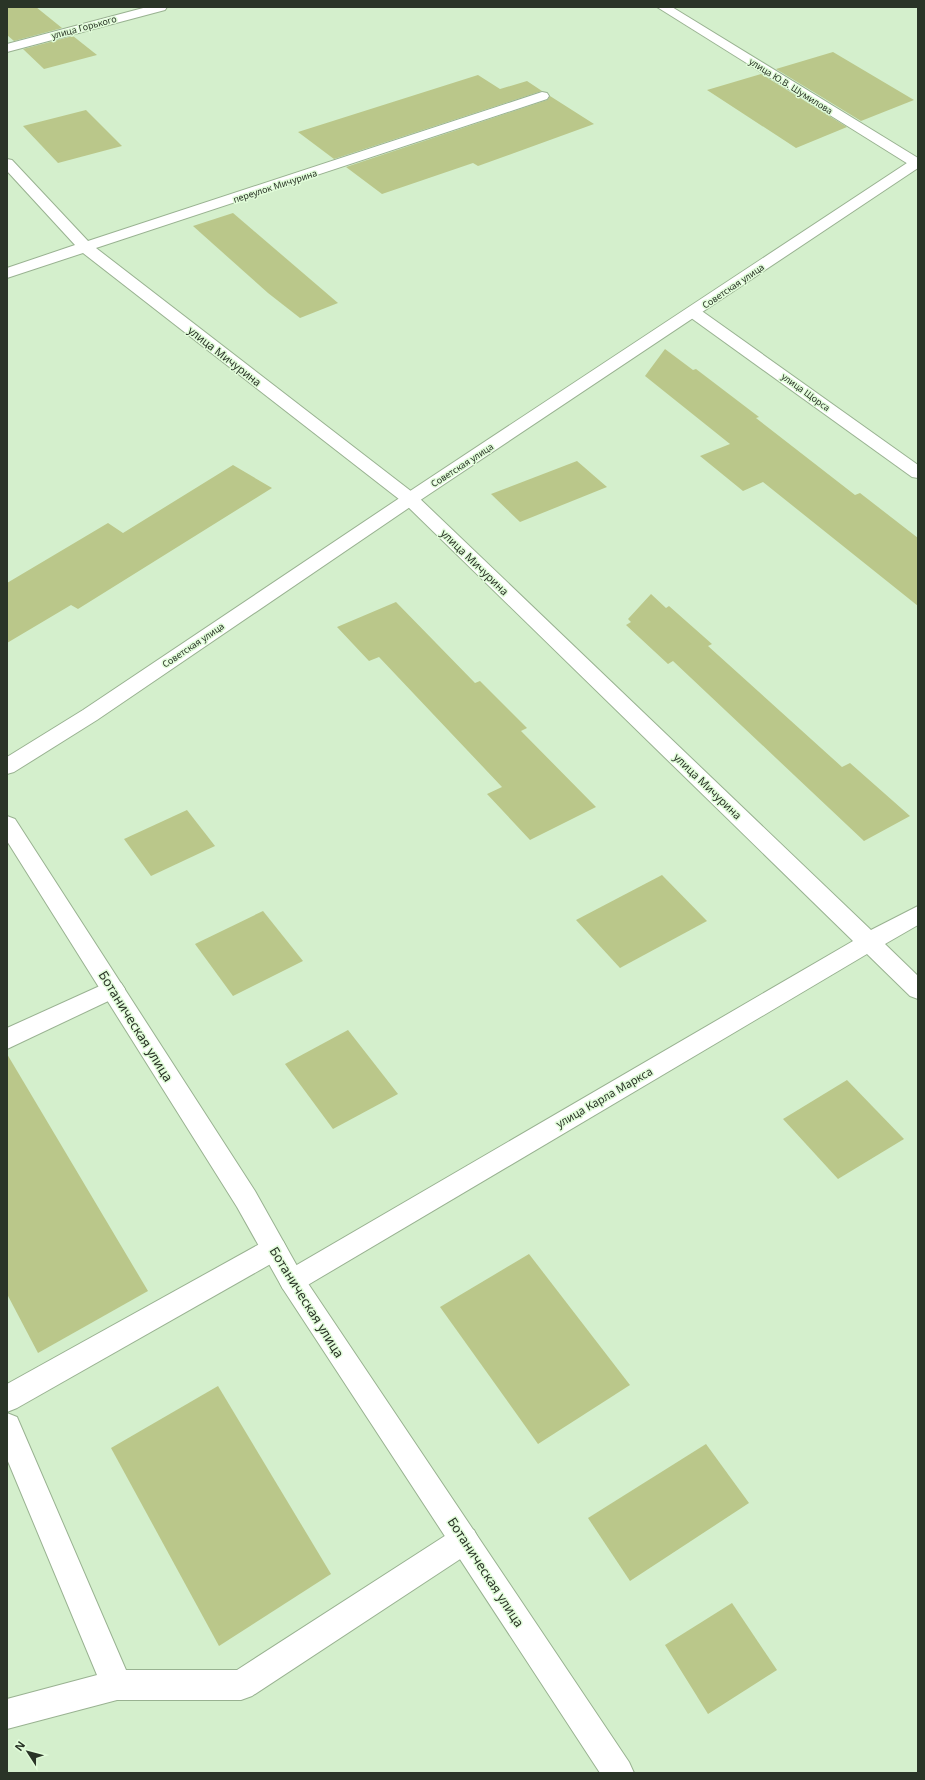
<svg xmlns="http://www.w3.org/2000/svg" width="925" height="1780" viewBox="0 0 925 1780" font-family="'Noto Sans',sans-serif">
	<style>
		.building { fill: #bac78a }
		.lines { fill: none; stroke-linecap: round; stroke-linejoin: round }
		.lane-casing { stroke: #99b291; stroke-width: 2 }
		.street-casing { stroke: #99b291; stroke-width: 2 }
		.secondary-casing { stroke: #99b291; stroke-width: 2 }
		.lane { fill: #fff; fill-rule: evenodd }
		.street { fill: #fff; fill-rule: evenodd }
		.secondary { fill: #fff; fill-rule: evenodd }
		.labels { text-anchor: middle; dominant-baseline: central; stroke-width: 3; stroke-linejoin: round; paint-order: stroke }
		.far-street-label { font-size: 9px; fill: #2a3427; stroke: #e1fcd9 }
		.street-label { font-size: 11px; fill: #2a3427; stroke: #e1fcd9 }
		.near-street-label { font-size: 13px; fill: #2a3427; stroke: #e1fcd9 }
	</style>
	<rect width="100%" height="100%" fill="#d4efcc"/>
	<g class="building">
		<path d="M7,7h29l26,21 -48,13 -7,-6z"/>
		<path d="M73,36l24,19 -53,14 -21,-20z"/>
		<path d="M833,52l81,48 -53,21 -85,-52z"/>
		<path d="M761,74l86,53 -51,21 -89,-58z"/>
		<path d="M478,75l22,14 27,-8 15,10 -208,68 -36,-27z"/>
		<path d="M550,96l44,28 -116,42 -5,-3 -91,31 -36,-27 201,-67z"/>
		<path d="M86,110l36,36 -64,17 -35,-37z"/>
		<path d="M233,213l105,90 -38,15 -32,-25 -75,-67z"/>
		<path d="M665,349l28,21 3,-1 63,48 -3,1 99,77 5,-2 58,45v68l-155,-124 -20,9 -43,-35 30,-12 -85,-68z"/>
		<path d="M577,461l30,26 -87,35 -29,-28z"/>
		<path d="M233,465l39,23 -194,121 -7,-4 -64,38v-60l101,-60 15,10z"/>
		<path d="M651,594l15,14 3,-2 43,38 -4,2 134,121 8,-4 60,53 -46,25 -191,-180 -5,3 -42,-39 5,-3 -3,-3z"/>
		<path d="M396,602l79,81 5,-2 47,47 -6,3 75,76 -66,33 -43,-46 15,-7 -123,-130 -10,4 -32,-34z"/>
		<path d="M187,810l28,36 -64,30 -27,-37z"/>
		<path d="M662,875l45,46 -87,47 -44,-48z"/>
		<path d="M263,911l40,50 -70,35 -38,-52z"/>
		<path d="M348,1030l50,64 -65,35 -48,-65z"/>
		<path d="M7,1054l141,237 -110,62 -31,-59z"/>
		<path d="M847,1080l57,59 -66,40 -55,-60z"/>
		<path d="M529,1254l101,131 -92,59 -98,-137z"/>
		<path d="M218,1386l113,188 -112,72 -108,-198z"/>
		<path d="M706,1444l43,59 -119,78 -42,-63z"/>
		<path d="M732,1603l45,67 -69,44 -43,-69z"/>
	</g>
	<g class="lines">
		<g class="lane-casing">
			<g id="lane">
				<path d="M113,980l8,3 4,6 -4,6 -114,54v-21z"/>
				<path d="M274,1237l9,4 4,8 -4,8 -266,151 -10,4v-28l258,-143z"/>
				<path d="M7,1413l10,4 109,253h111l217,-140 10,-4 10,4 5,10 -5,10 -222,146 -11,4h-124l-110,29v-30l90,-24 -90,-216z"/>
			</g>
		</g>
		<g class="street-casing">
			<g id="street">
				<path d="M147,7h20l-2,3 -158,42v-8z"/>
				<path d="M657,7h15l246,151v10l-5,-1z"/>
				<path d="M542,92l5,1 2,3 -2,3 -451,149 320,247 455,435 47,-24v19l-33,19 33,32v23l-8,-3 -43,-42 -566,335 -9,4 -9,-4 -4,-8 4,-8 570,-332 -449,-438 -321,-250 -76,25v-10l68,-23 -68,-74v-12l5,1 76,81z"/>
				<path d="M693,307l6,2 219,156v13l-6,-1 -225,-162 -2,-3 2,-3z"/>
			</g>
		</g>
		<g class="secondary-casing">
			<g id="secondary">
				<path d="M918,158v10l-502,335 -319,217 -83,52 -7,2v-17l76,-47 321,-215 509,-336z"/>
				<path d="M7,816l8,3 240,372 46,82 328,489 5,11h-34l-317,-484 -46,-82 -230,-366z"/>
			</g>
		</g>
		<use href="#lane" class="lane"/>
		<use href="#street" class="street"/>
		<use href="#secondary" class="secondary"/>
	</g>
	<g class="labels">
		<g class="far-street-label">
			<text transform="translate(84 27) rotate(-15)">улица Горького</text>
			<text transform="translate(791 86) rotate(32)">улица Ю.В. Шумилова</text>
			<text transform="translate(275 186) rotate(-18)">переулок Мичурина</text>
			<text transform="translate(733 286) rotate(-34)">Советская улица</text>
			<text transform="translate(806 392) rotate(36)">улица Щорса</text>
			<text transform="translate(462 465) rotate(-33)">Советская улица</text>
			<text transform="translate(193 645) rotate(-34)">Советская улица</text>
		</g>
		<g class="street-label">
			<text transform="translate(225 356) rotate(38)">улица Мичурина</text>
			<text transform="translate(475 562) rotate(44)">улица Мичурина</text>
			<text transform="translate(708 786) rotate(44)">улица Мичурина</text>
			<text transform="translate(604 1097) rotate(-30)">улица Карла Маркса</text>
		</g>
		<g class="near-street-label">
			<text transform="translate(136 1026) rotate(58)">Ботаническая улица</text>
			<text transform="translate(307 1302) rotate(58)">Ботаническая улица</text>
			<text transform="translate(486 1572) rotate(57)">Ботаническая улица</text>
		</g>
	</g>
	<rect width="925" height="1780" fill="none" stroke="#2a3427" stroke-width="16"/>
	<g transform="translate(28 1752) rotate(306)" stroke="#e1fcd9" stroke-width="3" paint-order="stroke">
	<path d="M0-3L7 15L0 10L-7 15Z" fill="#2a3427"/>
	<text y="-6" font-size="11" font-weight="bold" text-anchor="middle" fill="#2a3427">N</text>
	</g>
</svg>
